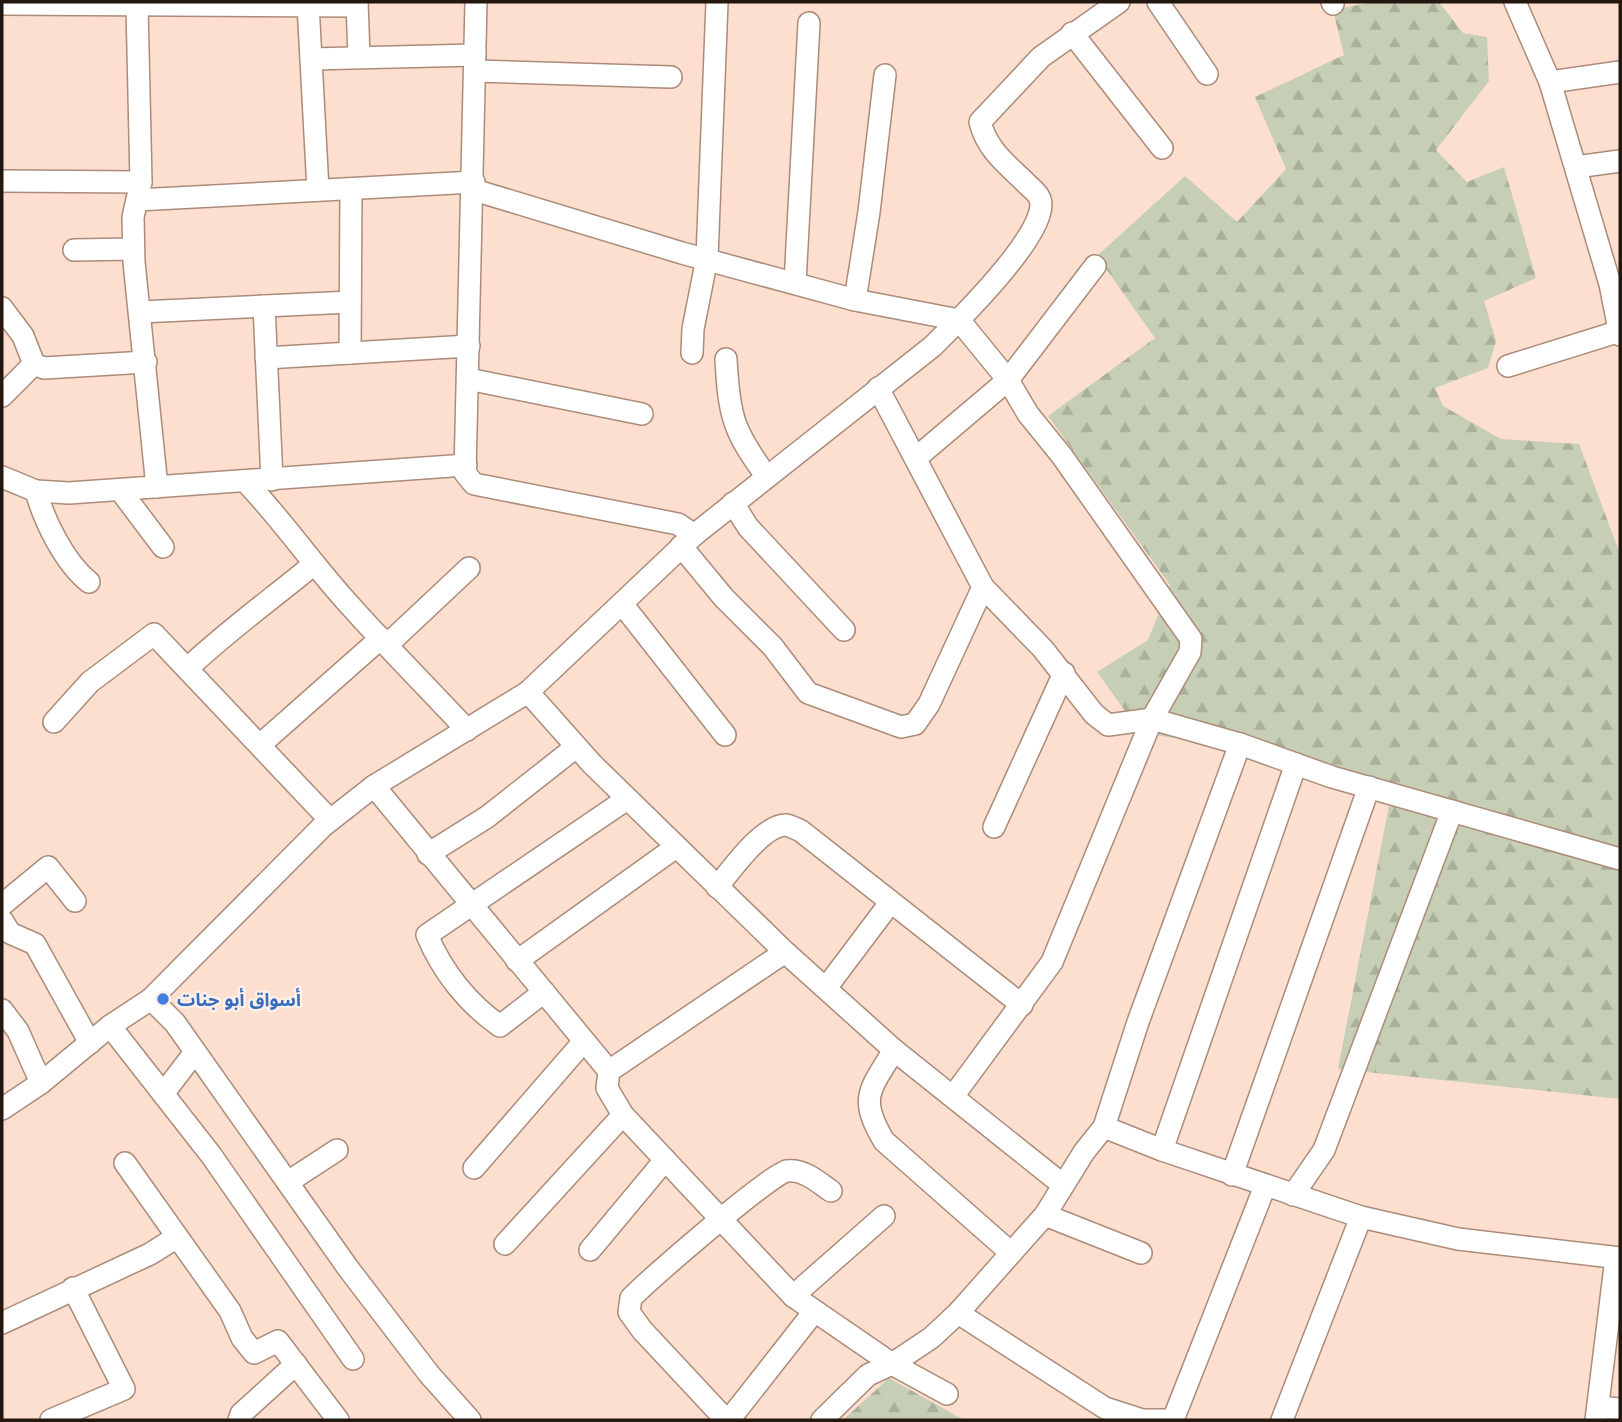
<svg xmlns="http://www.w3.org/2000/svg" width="1622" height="1422" viewBox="0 0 1622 1422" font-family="Quicksand,'Noto Sans Arabic',sans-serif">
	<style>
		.forest { fill: url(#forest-firs) }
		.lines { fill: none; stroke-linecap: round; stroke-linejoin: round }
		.minor-casing { stroke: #ac8b79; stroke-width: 24 }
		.minor { stroke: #fff; stroke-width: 21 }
		.shop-dot { fill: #3f7fe0; stroke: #feefe8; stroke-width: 2.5 }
		.labels { text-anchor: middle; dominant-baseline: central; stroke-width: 5; stroke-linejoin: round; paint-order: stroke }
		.shop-label { font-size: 18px; font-weight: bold; fill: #366cbe; stroke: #feefe8; text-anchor: start }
	</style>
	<defs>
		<pattern id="forest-firs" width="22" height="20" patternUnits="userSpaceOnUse" patternTransform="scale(1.75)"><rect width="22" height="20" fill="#c6cfb5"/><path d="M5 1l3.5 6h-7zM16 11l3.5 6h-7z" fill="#aab19b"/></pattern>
	</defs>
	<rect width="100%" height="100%" fill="#fcdfcf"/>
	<g class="forest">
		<path d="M1372,2h67l24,31 24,4 2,44 -53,69 31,32 37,-15 32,111 -52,23 12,40 -8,27 -53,20 8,18 58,33 78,5 41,110v545l-282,-30 54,-279 -109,-36 -142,-21 -44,-61 51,-32 22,-55 -122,-169 107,-78 -58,-82 88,-80 52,46 49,-53 -31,-72 89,-42 -11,-45z"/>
		<path d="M889,1378l75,42 -120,-1z"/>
	</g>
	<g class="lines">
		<g class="minor-casing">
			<g id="minor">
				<path d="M357,2l2,55"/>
				<path d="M476,2l-11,471 9,11 204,40 16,11"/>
				<path d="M1158,2l49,72"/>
				<path d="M1332,2l1,2"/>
				<path d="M1515,2l35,80 60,202 10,51"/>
				<path d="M2,4l355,2"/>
				<path d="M308,4l10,186"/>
				<path d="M137,6l4,176 -8,35 1,45 23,225"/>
				<path d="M1072,33l90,115"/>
				<path d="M311,59l164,-4"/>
				<path d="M475,71l196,6"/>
				<path d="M1550,82l70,-10"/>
				<path d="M1576,167l44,-6"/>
				<path d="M2,181l139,1"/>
				<path d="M474,190l208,63 173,47 104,20 49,60 20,34 34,42 129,183 -1,13 -38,67 -100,243 -98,133"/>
				<path d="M137,200l337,-18"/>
				<path d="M74,250l59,-1"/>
				<path d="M795,283l14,-260"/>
				<path d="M855,300l14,-88 16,-137"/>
				<path d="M264,306l8,174"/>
				<path d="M2,308l21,28 11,28 10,4 102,-6"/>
				<path d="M141,312l209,-10"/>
				<path d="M350,353l1,-164"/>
				<path d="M692,353l1,-24 14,-71 10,-256"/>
				<path d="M266,358l203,-12"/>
				<path d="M726,359c3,57 7,72 41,118"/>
				<path d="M1508,366l112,-35"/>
				<path d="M468,379l174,35"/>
				<path d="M2,396l32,-32"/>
				<path d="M916,458l92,-78 87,-114"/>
				<path d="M2,477l34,14 33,2 397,-28"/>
				<path d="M246,482c36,38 65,80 100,119 39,44 81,86 121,129"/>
				<path d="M120,490l43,57"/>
				<path d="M36,491c8,30 29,72 53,91"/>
				<path d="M733,503l15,24 96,103"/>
				<path d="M681,546l43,52 49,49 35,46 93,34 14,-3 14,-20 54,-117"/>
				<path d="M623,605l102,130"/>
				<path d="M387,645l82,-77"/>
				<path d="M187,669c40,-38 85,-70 127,-105"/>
				<path d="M528,692l64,72 193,188 109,98 169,135"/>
				<path d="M54,722l36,-40 64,-48 176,186"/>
				<path d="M261,744l120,-106"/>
				<path d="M1240,744l92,33 288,82"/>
				<path d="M374,786l235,285 -2,17 16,27 170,181 99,68 55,30"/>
				<path d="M994,827l70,-154"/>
				<path d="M428,854l59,-37 89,-70"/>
				<path d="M717,887c14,-16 45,-62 69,-62 4,1 11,4 15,6l221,174"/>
				<path d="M2,905l46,-38 27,34"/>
				<path d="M2,920l8,13 25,11 55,99"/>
				<path d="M517,961l159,-114"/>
				<path d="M826,988l64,-85"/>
				<path d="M544,992l-44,34c-32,-22 -58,-55 -73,-91l200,-136"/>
				<path d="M151,999l24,24 173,245 81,106 41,46"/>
				<path d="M2,1010l16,21 23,52"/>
				<path d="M110,1026l101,129 142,204"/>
				<path d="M894,1050c-24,40 -36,47 -10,91l126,111"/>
				<path d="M609,1071l176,-119"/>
				<path d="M163,1094l32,-42"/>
				<path d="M2,1109l39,-26 69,-57 41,-27 172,-173 51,-40 154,-94 166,-157 239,-189c21,-21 123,-120 106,-149 -3,-6 -11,-11 -15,-16 -19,-18 -37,-32 -44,-59l61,-65 78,-55"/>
				<path d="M1104,1127l58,23 199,67 97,22 162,19"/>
				<path d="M1162,1150l134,-386"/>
				<path d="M125,1163l105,148 12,27 12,15 24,-12 60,79"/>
				<path d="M474,1168l110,-127"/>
				<path d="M1232,1175l137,-388"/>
				<path d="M288,1182l49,-32"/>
				<path d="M1293,1195l31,-45 128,-339"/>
				<path d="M1045,1215l96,38"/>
				<path d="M505,1244l118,-129"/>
				<path d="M590,1250l75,-90"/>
				<path d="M793,1296l91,-80"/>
				<path d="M958,1313l147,95 37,12h31"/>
				<path d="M2,1323l148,-69 27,-17"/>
				<path d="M1598,1407l22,2"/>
				<path d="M51,1420l73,-31 -51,-101"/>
				<path d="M239,1420l2,-6 55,-50"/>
				<path d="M726,1420l-84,-90 -13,-18 2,-14c18,-18 140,-125 156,-127 17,-2 31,11 44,20"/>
				<path d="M729,1420l84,-107"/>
				<path d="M822,1420l46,-45 24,-11 39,-26 27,-25 87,-98 39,-63 20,-25 34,-105 102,-278 -88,-25 -44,6 -14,-11 -51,-65 -60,-62 -105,-199"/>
				<path d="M1173,1420l92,-234"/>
				<path d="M1282,1420l79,-203"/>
				<path d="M1596,1420l20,-162"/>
			</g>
		</g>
		<use href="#minor" class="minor"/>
	</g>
	<circle class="shop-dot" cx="163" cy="999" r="7"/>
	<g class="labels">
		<g class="shop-label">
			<text x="177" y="999">أسواق أبو جنات</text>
		</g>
	</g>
	<rect width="1622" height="1422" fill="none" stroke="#231710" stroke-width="7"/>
</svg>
